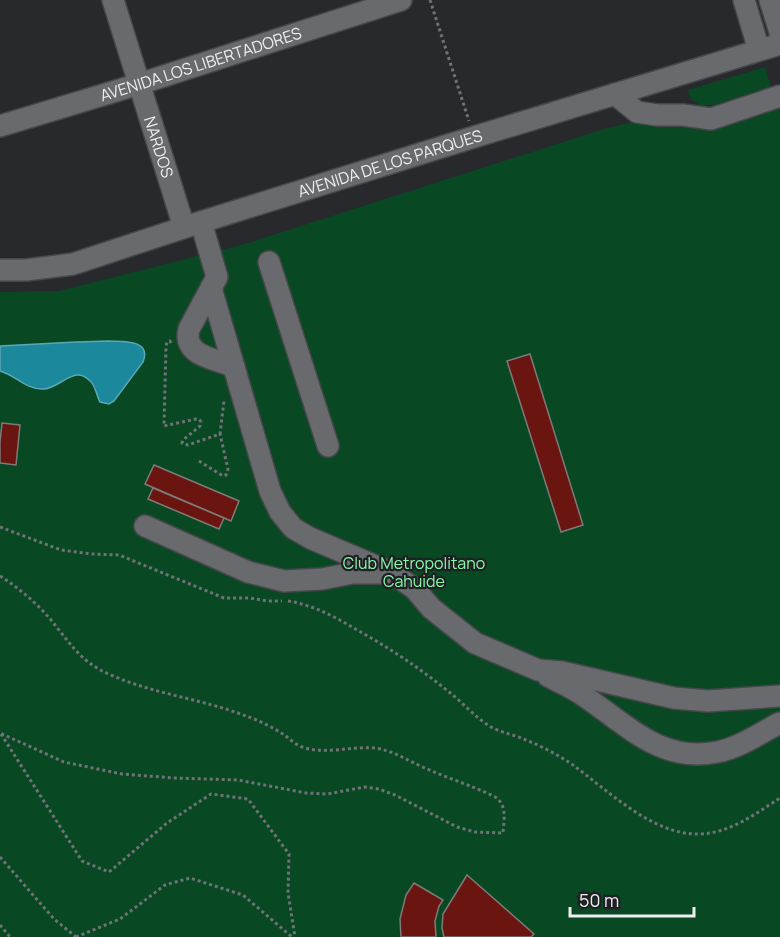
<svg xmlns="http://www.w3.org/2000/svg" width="780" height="937" viewBox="0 0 780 937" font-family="Manrope,sans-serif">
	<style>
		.green { fill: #084924 }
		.water { fill: #1c889c; stroke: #5ba7b5; stroke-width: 1.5 }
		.building { fill: #6a150f; stroke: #7f7a7a; stroke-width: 1.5 }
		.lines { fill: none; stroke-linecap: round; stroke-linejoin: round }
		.minor-casing { stroke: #46474a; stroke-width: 24 }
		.path { stroke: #717275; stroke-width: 3; stroke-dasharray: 3 3; stroke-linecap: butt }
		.minor { stroke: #696a6e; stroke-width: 21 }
		.labels { text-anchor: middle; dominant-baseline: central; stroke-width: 4.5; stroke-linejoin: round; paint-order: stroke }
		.street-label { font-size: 16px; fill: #edeef0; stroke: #1e2023 }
		.park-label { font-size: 16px; fill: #88f7a9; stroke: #1e2023 }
	</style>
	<rect width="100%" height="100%" fill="#28292d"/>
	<g class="green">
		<path d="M765,67l6,20 -54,17 -16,2 -10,-7 -3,-9z"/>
		<path d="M780,108v829h-780v-645l59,-1 186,-47 359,-115 44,-11 60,9 22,-3z"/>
	</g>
	<path class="water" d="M109,341c14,1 43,-2 34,21l-29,39 -5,3 -9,-2c-4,-7 -4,-16 -10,-21 -16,-17 -30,8 -47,8 -16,1 -28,-14 -43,-18v-25l76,-4z"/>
	<g class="building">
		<path d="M530,354l53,171 -22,7 -54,-171z"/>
		<path d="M2,423l18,2 -4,40 -16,-2v-21z"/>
		<path d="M154,465l85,36 -8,20 -86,-37z"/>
		<path d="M153,488l71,30 -5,11 -71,-30z"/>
		<path d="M467,875l67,59 -3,3h-87l-2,-9 1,-14z"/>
		<path d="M414,883l29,17 -4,6 -4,15 1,16h-35l-1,-18 6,-24z"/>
	</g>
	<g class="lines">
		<g class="minor-casing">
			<g id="minor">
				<path id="s1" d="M113,0l71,227"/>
				<path d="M744,0l15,50"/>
				<path d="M770,0l10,32"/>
				<path d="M615,94l22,18 20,3h26l28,4 69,-23"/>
				<path id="s2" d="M0,126l139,-42 262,-84"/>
				<path d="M201,222l16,55 -28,52c-7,28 27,29 45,38"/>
				<path d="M269,262l59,184"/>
				<path id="s3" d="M0,270h26l47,-6 128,-42 273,-85 306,-93"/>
				<path d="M211,288l59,203 10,21 13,16 17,10 82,35 23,16 16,19 44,35 63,27 24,2 112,26 34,3 72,-5"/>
				<path d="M145,526l103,46 36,9 38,-2 31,-6h29"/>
				<path d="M548,676c11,6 23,11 33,18 43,28 79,70 136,58 22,-4 43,-19 63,-29"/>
			</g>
		</g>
		<g class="path">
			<path d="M430,0l39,121"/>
			<path d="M171,343l-1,-2 -3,1 -1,4 -2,80 32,-7h3l2,3 -1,4 -17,14 -1,3 6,2 32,-11 4,-33"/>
			<path d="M199,461l24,15 3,-1 2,-6 -8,-35"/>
			<path d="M0,527l61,23 31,4 27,1 105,43h25l18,3h15"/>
			<path d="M0,576c16,10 29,21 42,34 25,26 33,50 69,65 43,19 91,24 135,41 12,4 26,11 37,18 6,4 11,10 19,13 22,8 49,-1 72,1 19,2 34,13 51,20 24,11 49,18 72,30 10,10 7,21 6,35l-28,-1 -18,-5 -62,-32 -16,-6 -14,-2 -38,7 -21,-1 -68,-13 -64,-2 -52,-4 -58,-12 -64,-29"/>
			<path d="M288,601c26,4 49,17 71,30 32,18 62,38 90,61 14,11 27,26 42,35 9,5 20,7 30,11 18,7 36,16 52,27 34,25 80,70 125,69 31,0 57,-20 82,-36"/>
			<path d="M1,734l81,127 27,11 58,-49 44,-29 37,5 41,55 -1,39 7,44"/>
			<path d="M0,857l54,62 22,18"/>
			<path d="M0,925l10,12"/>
			<path d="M76,937l44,-18 45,-34 25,-7 53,17 49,42"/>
		</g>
		<use href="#minor" class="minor"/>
	</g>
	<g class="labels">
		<g class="street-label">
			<text stroke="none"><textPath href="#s2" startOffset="210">AVENIDA LOS LIBERTADORES</textPath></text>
			<text stroke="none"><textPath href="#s1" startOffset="154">NARDOS</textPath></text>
			<text stroke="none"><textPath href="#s3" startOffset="406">AVENIDA DE LOS PARQUES</textPath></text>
		</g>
		<g class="park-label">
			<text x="414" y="563">Club Metropolitano<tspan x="414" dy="18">Cahuide</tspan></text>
		</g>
	</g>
	<path d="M570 907v9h124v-9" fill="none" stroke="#edeef0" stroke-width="3"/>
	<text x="579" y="907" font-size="18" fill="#edeef0" stroke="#1e2023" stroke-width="4.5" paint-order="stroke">50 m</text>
</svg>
